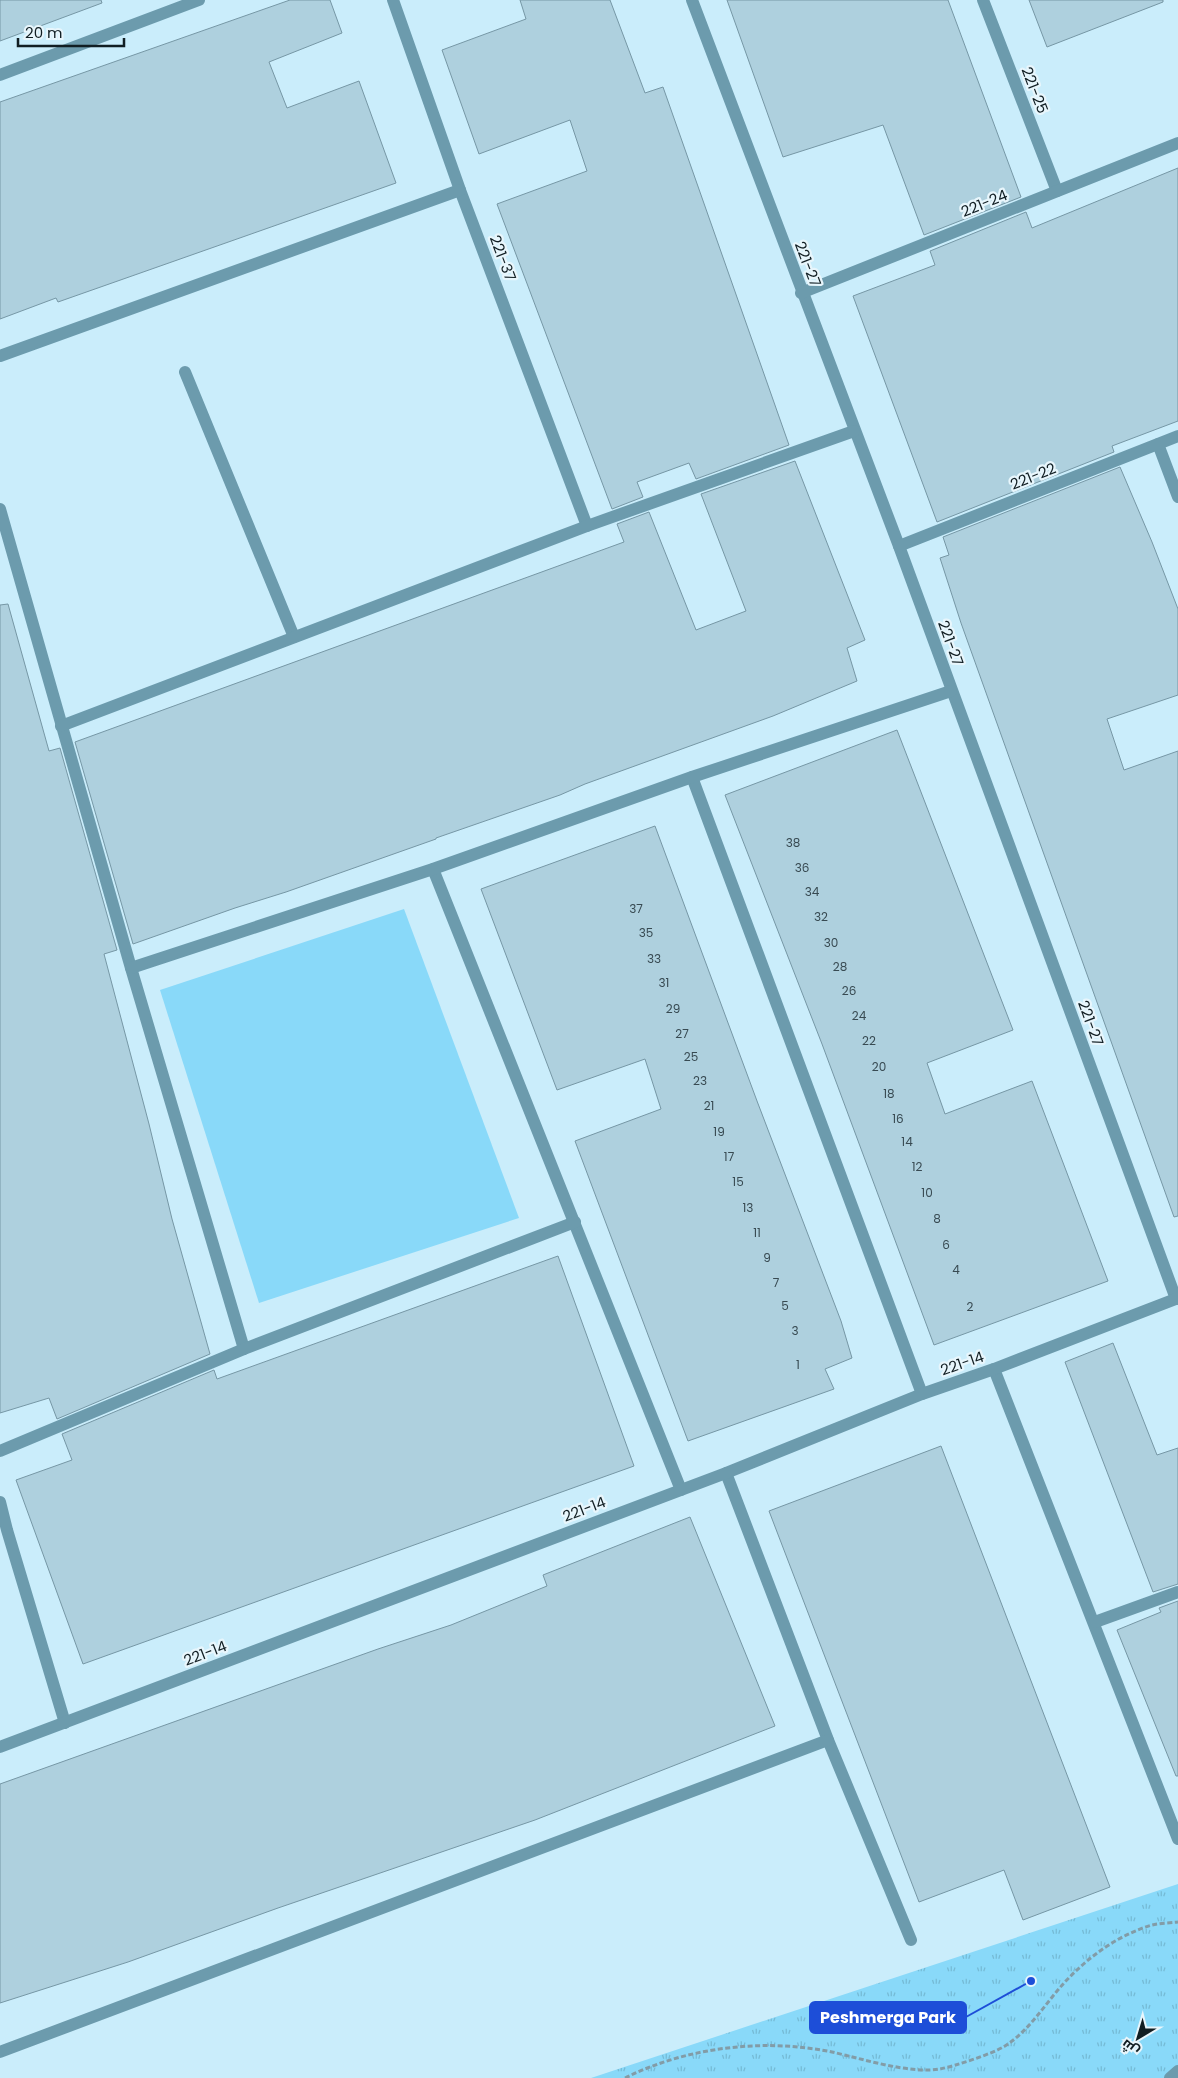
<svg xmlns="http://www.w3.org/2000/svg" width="1178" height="2078" viewBox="0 0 1178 2078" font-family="Poppins,Cairo,sans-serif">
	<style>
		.park { fill: url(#park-tufts) }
		.garden { fill: #89d9f9 }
		.building { fill: #aed0de; stroke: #7697a5 }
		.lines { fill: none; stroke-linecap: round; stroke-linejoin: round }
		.path { stroke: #829ca7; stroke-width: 3; stroke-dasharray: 5 2.5; stroke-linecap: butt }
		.lane { stroke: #6c9bad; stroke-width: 12 }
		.street { stroke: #6c9bad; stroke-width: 12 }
		.labels { text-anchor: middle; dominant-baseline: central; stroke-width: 4.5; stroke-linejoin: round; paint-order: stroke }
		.number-label { font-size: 12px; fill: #384a52 }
		.street-label { font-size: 15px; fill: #111e23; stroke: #e8f6fc }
		.leader { fill: none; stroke: #1d4ed8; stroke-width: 2 }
		.callout-dot { fill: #1d4ed8; stroke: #e8f6fc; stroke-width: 2 }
		.callout { fill: #1d4ed8; stroke: #1d4ed8; stroke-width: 2 }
		.callout-label { font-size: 16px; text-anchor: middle; font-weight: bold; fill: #fff }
	</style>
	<defs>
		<pattern id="park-tufts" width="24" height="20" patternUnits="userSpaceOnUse" patternTransform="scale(1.25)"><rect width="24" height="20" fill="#89d9f9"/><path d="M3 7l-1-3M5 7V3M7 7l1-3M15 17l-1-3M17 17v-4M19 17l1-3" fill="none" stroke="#75bad5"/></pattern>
	</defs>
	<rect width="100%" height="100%" fill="#caedfb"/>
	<path class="park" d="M1178,1884v194h-587z"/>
	<path class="garden" d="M404,909l115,309 -260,85 -99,-313z"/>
	<g class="building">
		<path d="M0,0h101l1,3 -102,38z"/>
		<path d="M290,0h40l12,33 -73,29 18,46 72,-27 37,102 -338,119 -2,-4 -56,21v-217z"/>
		<path d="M520,0h90l35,93 18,-6 126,358 -93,34 -7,-16 -52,19 6,15 -31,12 -115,-305 90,-33 -17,-51 -91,34 -37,-104 84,-31z"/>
		<path d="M727,0h221l73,197 -97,38 -41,-110 -100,32z"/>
		<path d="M1029,0h134v2l-116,45z"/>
		<path d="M1178,168v253l-66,25 2,6 -177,70 -84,-226 82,-31 -5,-14 96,-39 6,16z"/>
		<path d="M795,461l70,179 -18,8 10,33 -84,35 -188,68 -25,11 -124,43v1l-150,53 -51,16 -102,36 -58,-202 549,-200 -7,-18 32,-12 47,118 50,-19 -45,-117z"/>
		<path d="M1120,467l32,75 26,67v86l-71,24 17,51 54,-19v465l-4,1 -213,-594 -21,-65 9,-3 -6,-18z"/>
		<path d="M8,604l41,147 11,-3 57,202 -13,4 45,170 23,95 38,135 -153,65 -8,-21 -49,15v-808z"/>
		<path d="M897,730l116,300 -86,33 18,51 87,-33 76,200 -174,64 -112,-301 -97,-249z"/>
		<path d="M655,826l102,275 84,220 11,37 -27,11 9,20 -146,52 -113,-300 86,-32 -16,-50 -88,31 -76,-201z"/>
		<path d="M558,1256l76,210 -551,198 -67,-184 56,-20 -10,-26 152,-64 3,9z"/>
		<path d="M1113,1343l44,112 21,-7v136l-25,8 -88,-230z"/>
		<path d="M941,1446l169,441 -87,33 -19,-50 -85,32 -150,-391z"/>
		<path d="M690,1517l85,209 -240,94 -257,88 -150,54 -128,41v-219l378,-135 73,-24 96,-39 -4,-11z"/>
		<path d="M1178,1601v175h-2l-59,-146 44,-18 -2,-4z"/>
	</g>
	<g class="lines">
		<path class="path" d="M625,2078c62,-31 139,-40 207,-26 31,7 77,22 108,17 15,-3 52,-15 65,-23 24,-15 40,-42 59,-63 24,-26 54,-48 88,-58 8,-2 18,-2 26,-3"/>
		<path class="lane" d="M185,372l109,265"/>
		<g class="street">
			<path d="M393,0l67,190 127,336"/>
			<path d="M692,0l207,546 277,753"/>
			<path d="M983,0l74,191"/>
			<path d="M0,75l199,-75"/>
			<path d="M801,293l377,-150"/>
			<path d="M0,356l460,-166"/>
			<path d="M1158,444l20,53"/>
			<path d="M0,509l131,459 113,381"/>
			<path d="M899,546l279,-110"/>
			<path d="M61,726l526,-200 267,-95"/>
			<path d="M692,777l230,617"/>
			<path d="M433,869l248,621"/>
			<path d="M131,968l302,-99 259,-92 259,-86"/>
			<path d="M994,1369l184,470"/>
			<path d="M0,1451l244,-102 331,-127"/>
			<path d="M726,1473l102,267 83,200"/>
			<path d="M0,1502l7,28 58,193"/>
			<path d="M1095,1622l83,-30"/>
			<path d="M0,1747l726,-274 196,-79 72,-25 184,-71"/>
			<path d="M0,2052l828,-312"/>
			<path d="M1170,2078l8,-7"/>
		</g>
	</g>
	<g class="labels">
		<g class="number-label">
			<text x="793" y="842">38</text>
			<text x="802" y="867">36</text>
			<text x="812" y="891">34</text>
			<text x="636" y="908">37</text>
			<text x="821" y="916">32</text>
			<text x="646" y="932">35</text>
			<text x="831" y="942">30</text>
			<text x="654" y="958">33</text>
			<text x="840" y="966">28</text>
			<text x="664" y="982">31</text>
			<text x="849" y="990">26</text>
			<text x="673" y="1008">29</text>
			<text x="859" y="1015">24</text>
			<text x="682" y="1033">27</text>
			<text x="869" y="1040">22</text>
			<text x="691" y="1056">25</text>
			<text x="879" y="1066">20</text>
			<text x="700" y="1080">23</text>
			<text x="889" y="1093">18</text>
			<text x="709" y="1105">21</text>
			<text x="898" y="1118">16</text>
			<text x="719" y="1131">19</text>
			<text x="907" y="1141">14</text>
			<text x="729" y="1156">17</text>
			<text x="917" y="1166">12</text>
			<text x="738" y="1181">15</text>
			<text x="927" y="1192">10</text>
			<text x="748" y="1207">13</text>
			<text x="937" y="1218">8</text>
			<text x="757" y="1232">11</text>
			<text x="946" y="1244">6</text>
			<text x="767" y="1257">9</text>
			<text x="956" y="1269">4</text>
			<text x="776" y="1282">7</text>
			<text x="785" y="1305">5</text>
			<text x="970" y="1306">2</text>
			<text x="795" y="1330">3</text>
			<text x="798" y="1364">1</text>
		</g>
		<g class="street-label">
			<text transform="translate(1035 90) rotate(69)">221-25</text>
			<text transform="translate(984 203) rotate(-22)">221-24</text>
			<text transform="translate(503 258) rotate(69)">221-37</text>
			<text transform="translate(808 264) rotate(69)">221-27</text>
			<text transform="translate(1033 476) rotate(-22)">221-22</text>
			<text transform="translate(951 643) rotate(70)">221-27</text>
			<text transform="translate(1091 1023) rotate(70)">221-27</text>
			<text transform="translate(962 1363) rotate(-19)">221-14</text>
			<text transform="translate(584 1509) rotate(-21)">221-14</text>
			<text transform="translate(205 1653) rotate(-21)">221-14</text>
		</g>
	</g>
	<path class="leader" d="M1031 1981L966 2017"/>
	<circle class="callout-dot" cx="1031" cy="1981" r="5"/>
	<rect class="callout" x="810" y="2002" width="156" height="31" rx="5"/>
	<g class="callout-label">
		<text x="888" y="2023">Peshmerga Park</text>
	</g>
	<g transform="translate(1138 2038) rotate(218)" stroke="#e8f6fc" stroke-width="4" paint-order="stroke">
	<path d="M0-4L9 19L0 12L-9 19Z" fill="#111e23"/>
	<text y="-8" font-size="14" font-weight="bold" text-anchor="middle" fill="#111e23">ش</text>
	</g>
	<path d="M18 38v8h106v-8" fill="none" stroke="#111e23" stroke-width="2.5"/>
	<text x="25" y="38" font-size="15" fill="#111e23" stroke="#e8f6fc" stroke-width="4" paint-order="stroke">20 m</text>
</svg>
